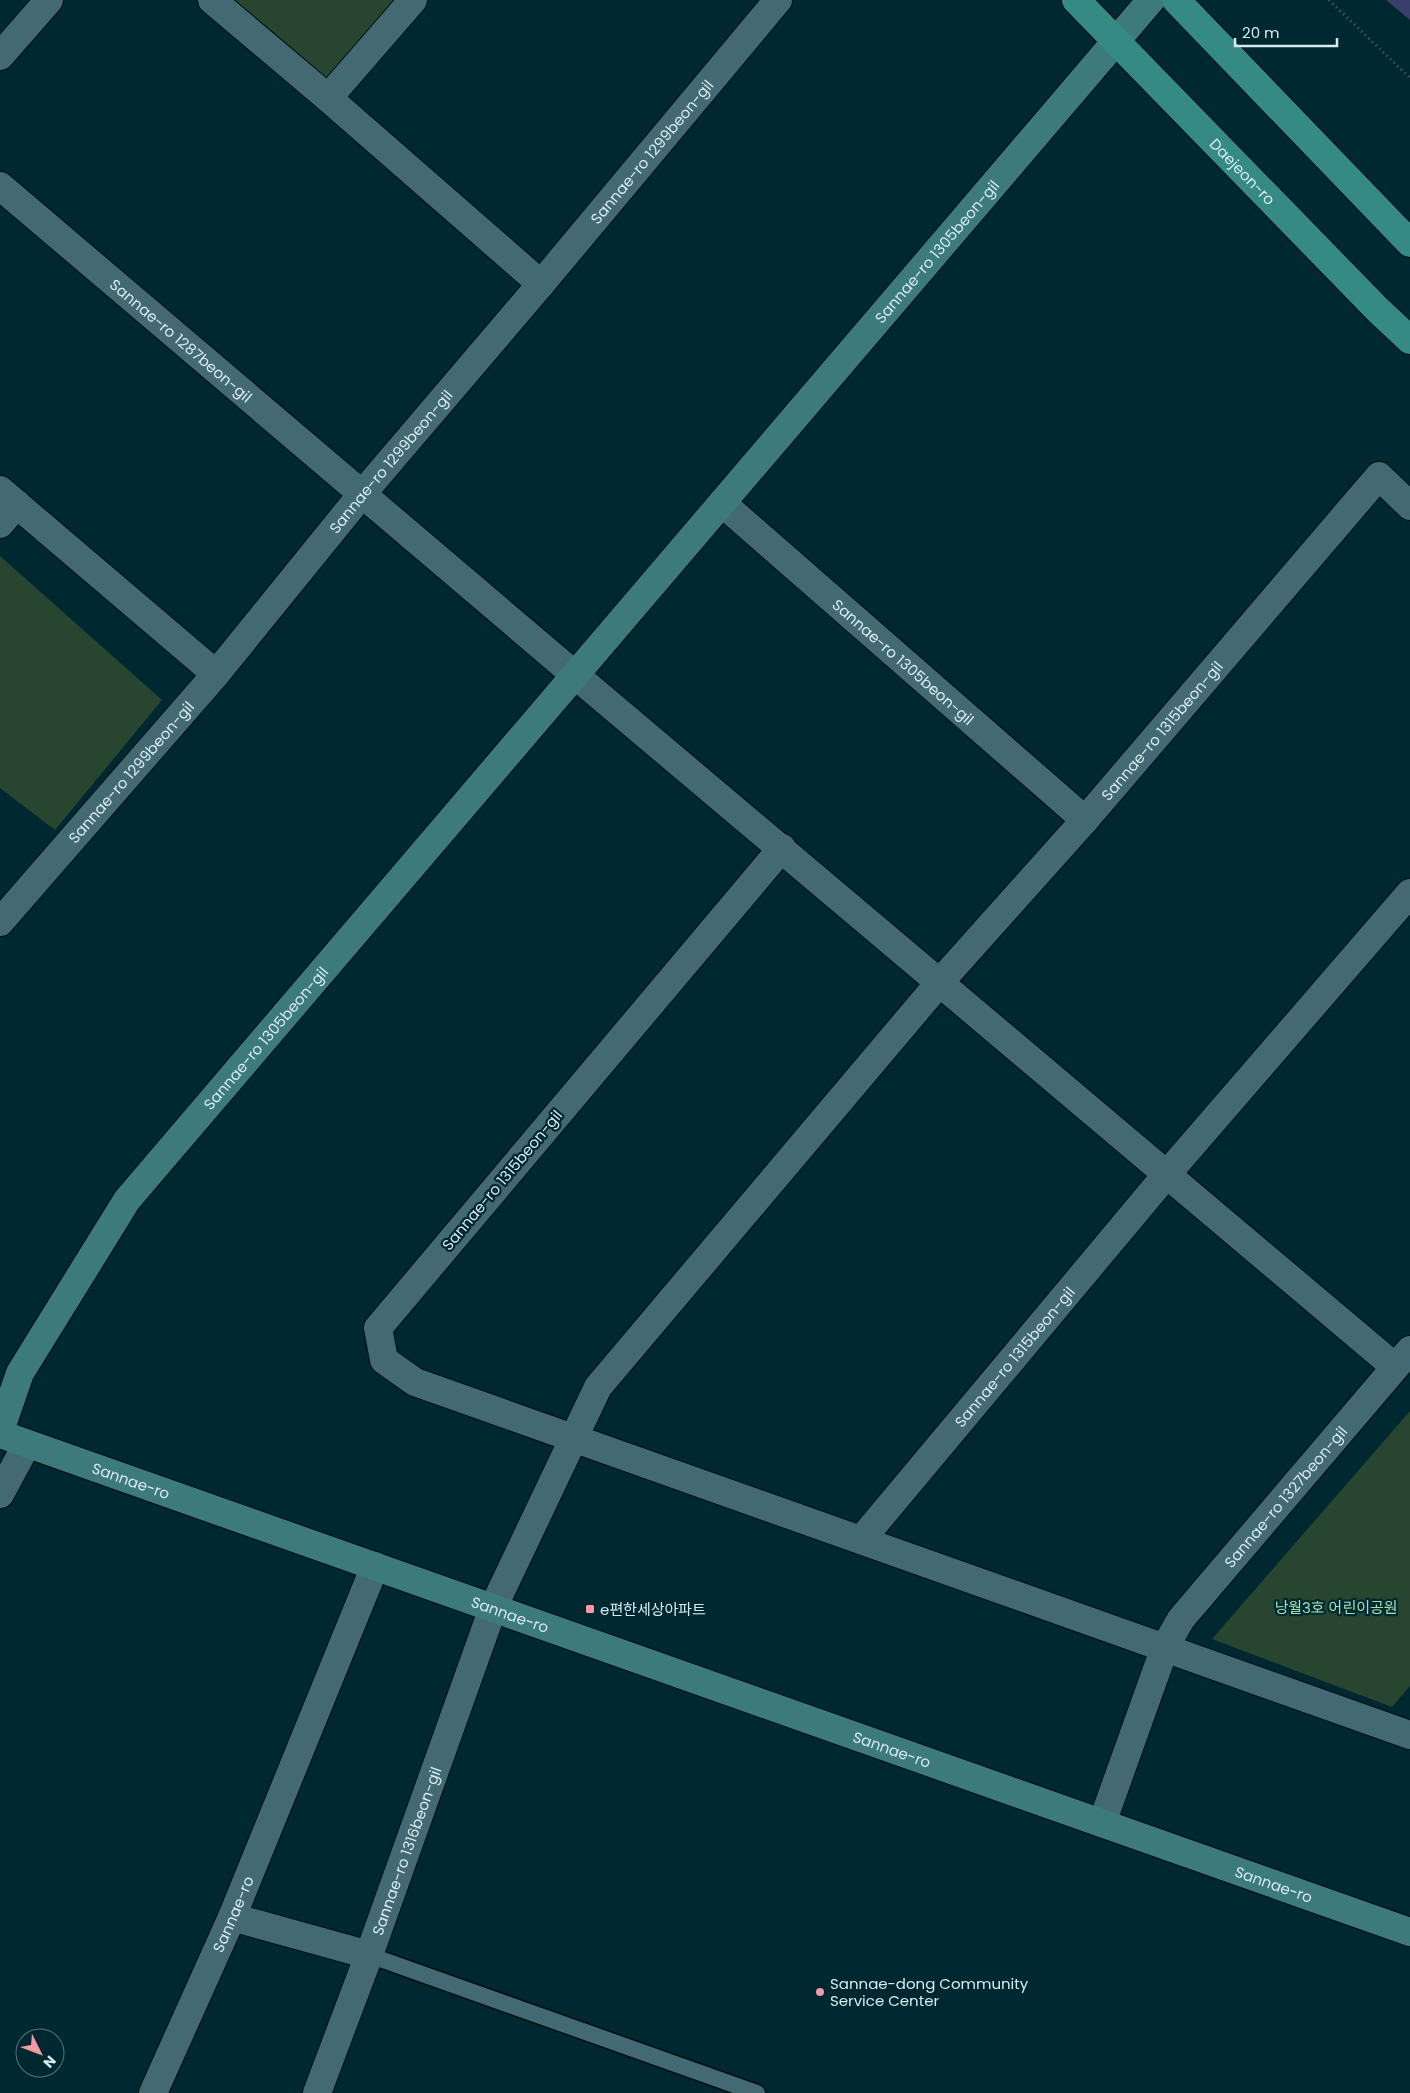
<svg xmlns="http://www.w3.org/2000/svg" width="1410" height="2093" viewBox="0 0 1410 2093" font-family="Poppins,'Noto Sans KR',sans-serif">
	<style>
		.green { fill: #284530 }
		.water { fill: #393e6a }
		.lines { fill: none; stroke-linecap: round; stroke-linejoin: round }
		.lane-casing { stroke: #000f13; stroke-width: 19 }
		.street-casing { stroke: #000f13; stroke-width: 30 }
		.secondary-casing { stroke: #000f13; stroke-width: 30 }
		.primary-casing { stroke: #000f13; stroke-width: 30 }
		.path { stroke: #4c6d74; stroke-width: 3; stroke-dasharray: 1 4; stroke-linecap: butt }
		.lane { stroke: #436972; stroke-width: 16 }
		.street { stroke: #436972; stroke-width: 28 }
		.secondary { stroke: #3c7a7c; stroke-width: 28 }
		.primary { stroke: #358a85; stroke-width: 28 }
		.poi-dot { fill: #f49aa4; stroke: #002830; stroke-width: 2 }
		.labels { text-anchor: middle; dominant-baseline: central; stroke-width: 4.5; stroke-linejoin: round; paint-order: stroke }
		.street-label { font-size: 15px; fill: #d6ebf0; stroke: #002830 }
		.park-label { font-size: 15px; fill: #9ce4ae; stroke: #002830 }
		.poi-label { font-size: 15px; fill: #d6ebf0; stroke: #002830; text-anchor: start }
	</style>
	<rect width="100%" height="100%" fill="#002830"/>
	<g class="green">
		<path d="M225,0h179l-76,87z"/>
		<path d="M0,556l162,144 -107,130 -55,-42z"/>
		<path d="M1410,1411v275l-18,21 -180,-68z"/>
	</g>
	<path class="water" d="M1386,0h24v20z"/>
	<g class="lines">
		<g class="lane-casing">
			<path id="lane" d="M369,1955l388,138"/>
		</g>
		<g class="street-casing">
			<g id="street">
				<path d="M212,0l116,98 213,186"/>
				<path d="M0,56l49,-56"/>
				<path d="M328,98l85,-98"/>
				<path id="s1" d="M0,186l575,489 820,692"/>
				<path d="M0,490l216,184"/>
				<path id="s2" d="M722,503l363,317"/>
				<path d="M0,524l17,-20"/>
				<path d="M782,848l-404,480 6,32 31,22 995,353"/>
				<path id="s3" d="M0,922l216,-248 146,-180 179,-210 237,-284"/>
				<path d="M0,1494l27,-50"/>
				<path id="s4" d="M861,1540l306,-366 243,-281"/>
				<path id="s5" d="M1102,1823l63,-176 16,-28 229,-269"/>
				<path d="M232,1917l137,38"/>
				<path id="s6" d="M153,2093l79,-176 143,-351"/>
				<path id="s7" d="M317,2093l52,-138 124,-347 105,-221 342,-405 145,-162 294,-344 31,30"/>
			</g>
		</g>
		<g class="secondary-casing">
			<g id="secondary">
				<path id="s8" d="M0,1431l20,-58 107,-173 1024,-1200"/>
				<path id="s9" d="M0,1434l1410,498"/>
			</g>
		</g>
		<g class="primary-casing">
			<g id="primary">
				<path id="s10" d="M1076,0l301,309 33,31"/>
				<path d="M1176,0l234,243"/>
			</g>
		</g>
		<path class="path" d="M1329,0l81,78"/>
		<use href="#lane" class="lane"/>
		<use href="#street" class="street"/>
		<use href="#secondary" class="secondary"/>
		<use href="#primary" class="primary"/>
	</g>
	<g class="poi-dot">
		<rect x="585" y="1604" width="10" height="10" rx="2.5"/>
		<circle cx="820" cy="1992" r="5"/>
	</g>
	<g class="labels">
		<g class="street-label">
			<text stroke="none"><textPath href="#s3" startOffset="1009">Sannae-ro 1299beon-gil</textPath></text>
			<text stroke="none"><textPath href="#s10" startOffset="239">Daejeon-ro</textPath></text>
			<text stroke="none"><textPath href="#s8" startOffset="1512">Sannae-ro 1305beon-gil</textPath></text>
			<text stroke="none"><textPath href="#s1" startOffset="238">Sannae-ro 1287beon-gil</textPath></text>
			<text stroke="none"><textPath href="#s3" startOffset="604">Sannae-ro 1299beon-gil</textPath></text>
			<text stroke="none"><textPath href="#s2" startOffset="241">Sannae-ro 1305beon-gil</textPath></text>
			<text stroke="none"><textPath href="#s7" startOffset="1626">Sannae-ro 1315beon-gil</textPath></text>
			<text stroke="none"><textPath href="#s3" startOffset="199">Sannae-ro 1299beon-gil</textPath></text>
			<text stroke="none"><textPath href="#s8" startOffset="478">Sannae-ro 1305beon-gil</textPath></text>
			<text transform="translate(502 1180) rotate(-50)">Sannae-ro 1315beon-gil</text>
			<text stroke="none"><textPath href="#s4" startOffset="239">Sannae-ro 1315beon-gil</textPath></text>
			<text stroke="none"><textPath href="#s9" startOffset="139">Sannae-ro</textPath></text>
			<text stroke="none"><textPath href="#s5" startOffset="380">Sannae-ro 1327beon-gil</textPath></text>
			<text stroke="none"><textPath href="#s9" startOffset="541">Sannae-ro</textPath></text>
			<text stroke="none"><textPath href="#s9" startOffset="946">Sannae-ro</textPath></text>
			<text stroke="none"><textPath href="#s7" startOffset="258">Sannae-ro 1316beon-gil</textPath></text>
			<text stroke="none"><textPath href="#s9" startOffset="1351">Sannae-ro</textPath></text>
			<text stroke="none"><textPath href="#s6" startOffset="196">Sannae-ro</textPath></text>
		</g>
		<g class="park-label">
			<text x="1336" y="1607">낭월3호 어린이공원</text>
		</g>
		<g class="poi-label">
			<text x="600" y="1609">e편한세상아파트</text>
			<text x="830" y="1983">Sannae-dong Community<tspan x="830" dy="17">Service Center</tspan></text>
		</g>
	</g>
	<g transform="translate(40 2053) rotate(132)"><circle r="24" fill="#002830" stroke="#56767d"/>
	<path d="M0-4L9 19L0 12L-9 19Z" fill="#f49aa4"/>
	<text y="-8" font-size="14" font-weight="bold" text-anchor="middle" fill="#d6ebf0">N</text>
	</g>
	<path d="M1235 38v8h102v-8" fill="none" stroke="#d6ebf0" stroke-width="2.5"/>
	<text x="1242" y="38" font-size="15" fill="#d6ebf0" stroke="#002830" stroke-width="4" paint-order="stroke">20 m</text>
</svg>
